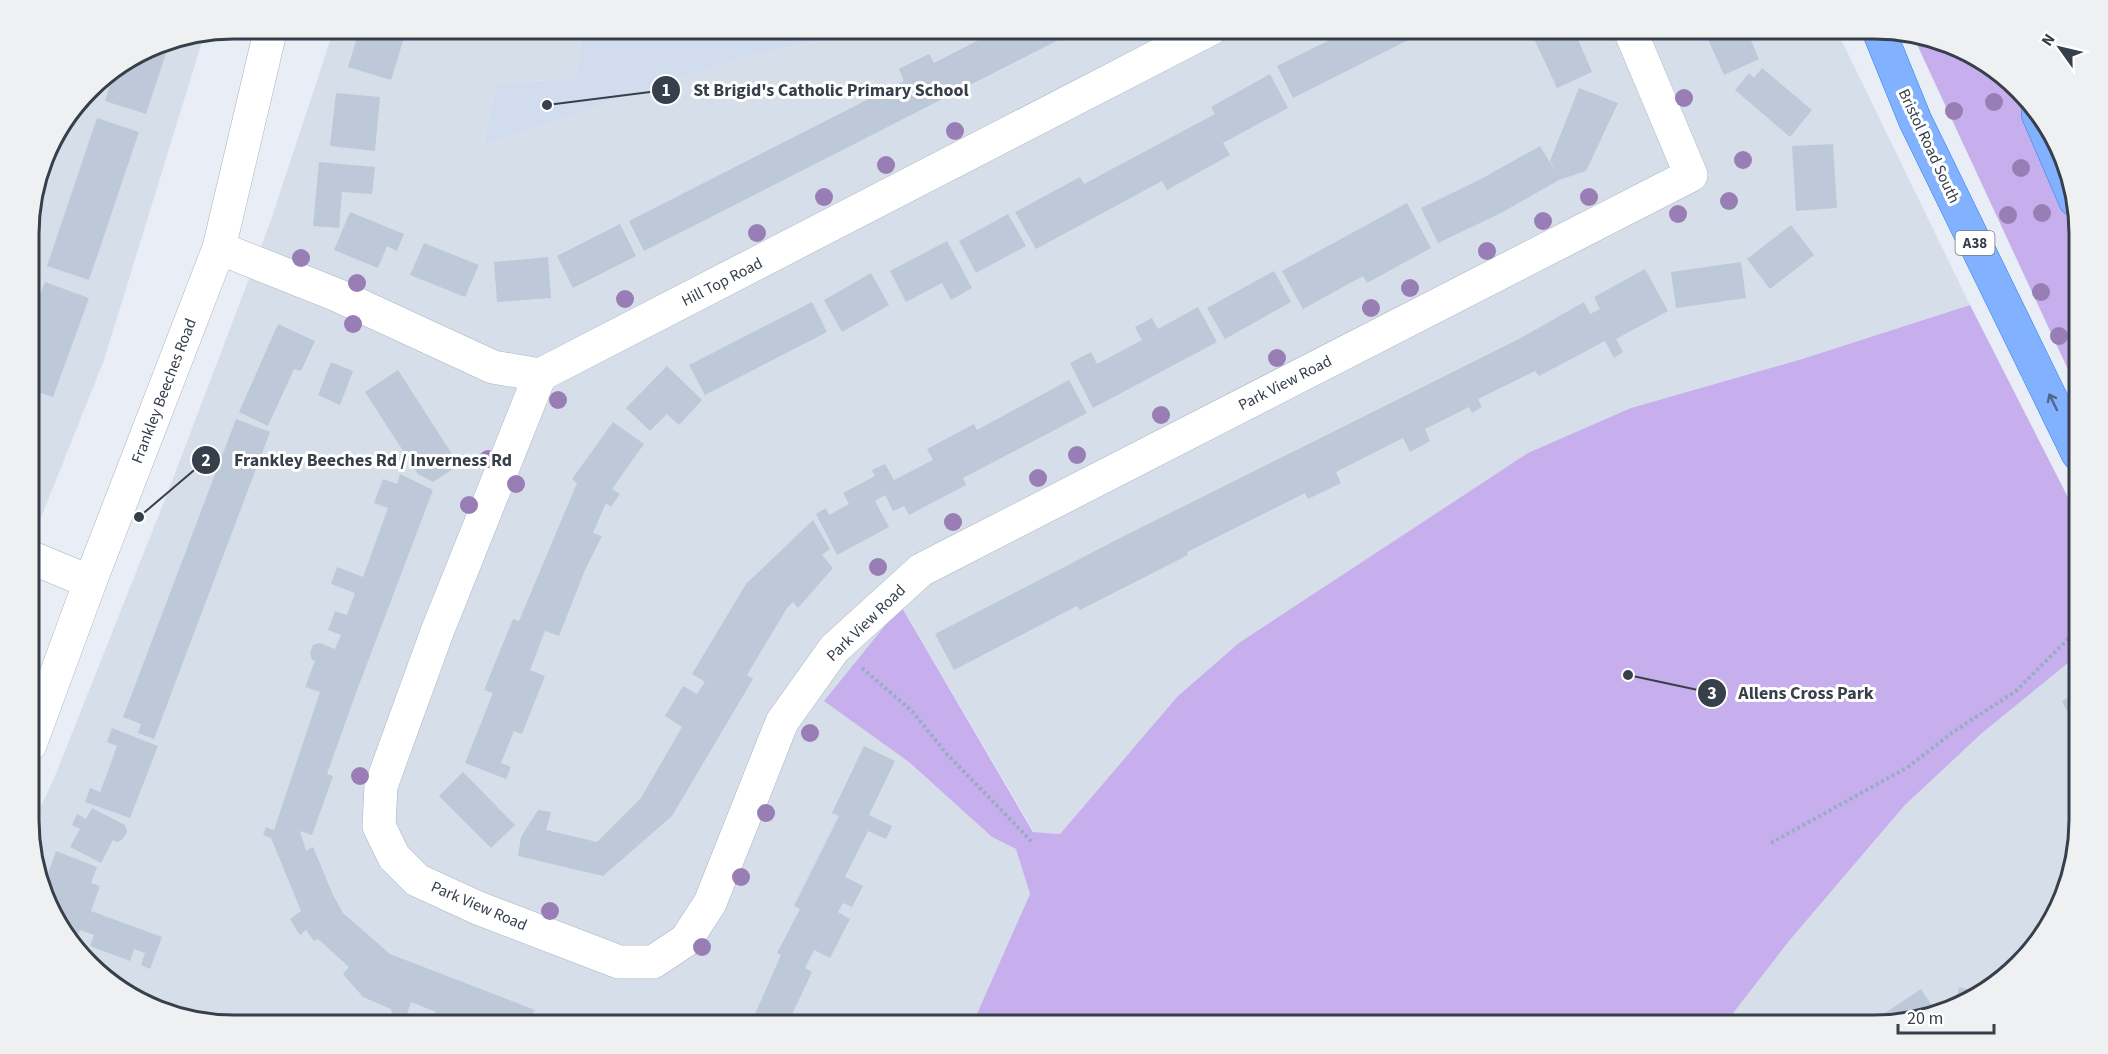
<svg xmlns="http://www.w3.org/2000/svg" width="2108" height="1054" viewBox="0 0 2108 1054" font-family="'Source Sans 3',sans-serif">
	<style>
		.residential { fill: #d6deea }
		.education { fill: #d2dcef }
		.green { fill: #c6afec }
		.building { fill: #bdc9d8 }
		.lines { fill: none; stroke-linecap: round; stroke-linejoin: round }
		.minor-casing { stroke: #aab4c2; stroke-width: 34 }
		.tertiary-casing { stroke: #aab4c2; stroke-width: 34 }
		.trunk-casing { stroke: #2f80e9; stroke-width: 34 }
		.path { stroke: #9aacc4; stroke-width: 4; stroke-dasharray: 3 3; stroke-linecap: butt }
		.minor { stroke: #fff; stroke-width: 33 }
		.tertiary { stroke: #fff; stroke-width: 33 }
		.trunk { stroke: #81b1ff; stroke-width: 33 }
		.tree { fill: #997eb5 }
		.oneway { stroke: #506789 }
		.labels { text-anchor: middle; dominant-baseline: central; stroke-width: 6; stroke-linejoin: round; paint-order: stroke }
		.shield { fill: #fff; stroke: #727980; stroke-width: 1.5 }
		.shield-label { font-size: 15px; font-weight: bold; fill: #363f4a }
		.street-label { font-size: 16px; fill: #363f4a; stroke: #fff }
		.rim { fill: none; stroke: #363f4a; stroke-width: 3 }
		.leader { fill: none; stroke: #363f4a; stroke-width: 2 }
		.callout-dot { fill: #363f4a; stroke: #fff; stroke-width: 2 }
		.mark-label { font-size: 18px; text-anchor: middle; font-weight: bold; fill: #fff }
		.callout-label { font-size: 18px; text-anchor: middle; font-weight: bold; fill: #363f4a; stroke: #fff; stroke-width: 6; stroke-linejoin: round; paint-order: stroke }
	</style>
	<rect width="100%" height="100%" fill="#e9edf5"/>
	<g class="residential">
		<path d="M334,29h250l-9,49 -79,6 -13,59 260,-86 130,-28h963l134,276 -168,54 -171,49 -499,342 -72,84 -26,-2 -132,-225 7,155 83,75 24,12 14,45 -58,131h-738l-90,-21 -73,-59 -41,-98v-17l25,-54 113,-284 102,-269z"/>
		<path d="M204,35l-100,325 -74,185 -1,-325 21,-77 48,-63 58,-36z"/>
		<path d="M2079,654v166l-21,90 -70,81 -101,34h-163l65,-84 115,-135 78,-73z"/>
	</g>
	<path class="education" d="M584,29v-1l289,1 -130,28 -260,87 13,-60 79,-6z"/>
	<g class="green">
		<path d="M1914,38l50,12 56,48 58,133v160z"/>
		<path d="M1970,305l109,214v135l-97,79 -78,73 -115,135 -65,84h-752l58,-131 -14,-45 -24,-12 -83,-75 -85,-61 77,-95 132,226 27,2 118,-138 61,-53 289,-190 103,-45 171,-49z"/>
	</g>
	<g class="building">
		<path d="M360,28h47l-16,52 -43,-13z"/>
		<path d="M1002,28h80l-438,223 -15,-30 275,-140 -5,-12 30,-15 5,9z"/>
		<path d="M1354,28h78l-139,70 -16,-32z"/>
		<path d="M1529,28h44l19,44 -35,16z"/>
		<path d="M1703,28h50l-6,3 12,28 -35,16z"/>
		<path d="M170,41l-24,73 -41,-13 9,-31 42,-26z"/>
		<path d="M1762,68l50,42 -22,27 -55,-47 14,-17 5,5z"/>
		<path d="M1270,74l18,34 -65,35 7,12 -63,35 -5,-9 -126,68 -21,-37 65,-35 4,7 131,-70 -4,-7z"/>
		<path d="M1579,88l39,15 -32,68 -27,9 -58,33 -63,30 -17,-35 60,-29 59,-33 17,28 -7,-13z"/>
		<path d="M336,93l44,4 -5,54 -45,-5z"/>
		<path d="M97,118l42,14 -50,148 -42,-14z"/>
		<path d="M1833,144l4,64 -41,3 -4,-65z"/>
		<path d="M319,162l56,5 -3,27 -30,-2 -3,36 -26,-2z"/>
		<path d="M1407,203l24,45 -64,35 -4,-7 -60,33 -21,-38z"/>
		<path d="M350,212l54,22 -7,17 -10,-5 -9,22 -44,-18z"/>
		<path d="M1008,214l18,32 -50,27 -17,-32z"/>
		<path d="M620,224l16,32 -63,32 -16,-32z"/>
		<path d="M1791,225l23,30 -44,34 -23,-30z"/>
		<path d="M947,241l25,47 -21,12 -9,-17 -36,19 -16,-31z"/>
		<path d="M424,243l55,22 -14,32 -55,-22z"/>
		<path d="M548,257l3,41 -54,4 -3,-40z"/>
		<path d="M1741,262l5,36 -70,10 -5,-36z"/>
		<path d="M1645,269l23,42 -52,28 7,13 -9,6 -9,-17 -66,35 -4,-5 -57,28 4,8 -10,6 -3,-6 -44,22 5,12 -20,11 -7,-14 -67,34 5,11 -33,16 -3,-6 -118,59 1,3 -108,55 -3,-4 -123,64 -19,-36 189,-98 395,-197 65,-37 6,12 10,-5 -6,-12z"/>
		<path d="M1274,271l17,31 -66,37 -18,-31z"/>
		<path d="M871,273l18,32 -47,27 -18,-32z"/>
		<path d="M45,282l44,16 -36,99 -24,-8v-64z"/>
		<path d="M812,302l15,30 -122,63 -16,-30z"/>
		<path d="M1198,307l19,35 -124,66 -23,-45 21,-11 6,12 45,-24 -7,-13 17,-9 6,11z"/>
		<path d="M278,324l37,17 -14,30 -7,-2 -26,57 -29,-14z"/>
		<path d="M331,362l22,9 -13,34 -22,-10z"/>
		<path d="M667,366l35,34 -23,25 -12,-11 -17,17 -24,-23z"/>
		<path d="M398,370l61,95 -26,17 -15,-8 -53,-82z"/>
		<path d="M1069,380l18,33 -124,65 3,7 -57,30 -5,-9 -11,5 -8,-16 -10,6 14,26 -52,28 -21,-41 10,-6 3,7 20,-11 -6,-11 32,-17 -3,-6 13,-6 9,16 39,-20 -6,-11 47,-25 3,6z"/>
		<path d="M236,419l34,13 -116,307 -16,-6 3,-9 -18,-7z"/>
		<path d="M613,422l31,22 -32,45 8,5 -9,13 -5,-4 -13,30 9,3 -17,34 -26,66 -14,-5 -15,39 15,6 -23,58 -8,-3 -13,32 10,4 -5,12 -41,-16 28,-70 -9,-3 29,-71 6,2 58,-138 -5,-4z"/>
		<path d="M400,474l33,16 -77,203 -29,81 6,2 -21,59 -12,-4 6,20 7,-4 20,48 10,18 47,41 145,56 -3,5 27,10h-97l-17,-6 -3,6 -10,-4 4,-9 -25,-10 -4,12 -7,3 -8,-3 -1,-5 -28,-12 -20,-23 6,-7 -31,-28 -4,2 -8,-11 -6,5 -4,-6 -6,-10 11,-8 -30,-73 -8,-3 3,-8 8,3 46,-138 -15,-5 10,-26 -3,-1 -2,-7 3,-8 7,-2 15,6 6,-14 -13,-5 7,-19 12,4 8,-22 -24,-9 6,-17 26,10 25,-69 -14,-5 9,-24 14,5z"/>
		<path d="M813,520l17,29 -8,6 11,13 -35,40 -5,-6 -6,6 -40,67 6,4 -81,137 -69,60 -85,-20 3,-19 17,-27 13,2 -5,18 51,12 44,-44 41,-71 -17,-11 18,-30 14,8 8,-12 -13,-8 54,-90z"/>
		<path d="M2079,692v31l-5,3 -12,-25z"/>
		<path d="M112,728l46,18 -28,72 -45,-16 5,-14 10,4 11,-29 6,-17 -10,-4z"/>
		<path d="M2079,737v20l-7,-16z"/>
		<path d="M864,746l31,15 -26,54 23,11 -6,13 -18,-8 -23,46 18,9 -11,21 -9,-4 -5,9 12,7 -20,39 -16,-8 -9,18 7,4 -25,53h-37l31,-70 -4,-2 23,-44 -6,-3 45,-90 -7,-3z"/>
		<path d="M463,772l52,53 -24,23 -52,-52z"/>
		<path d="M92,808l33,17 2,7 -5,8 -5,2 -4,-2 -12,23 -31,-16 10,-18 -8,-4 5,-11 9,5z"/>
		<path d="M56,851l41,16 -6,16 9,3 -9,25 71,26 -12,32 -9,-4 4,-12 -11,-4 -4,12 -40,-15 4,-11 -14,-5 -7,17 -2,-2 -26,-63z"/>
		<path d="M1959,987l24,6 -27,9z"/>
		<path d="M1921,989l13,20 -47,16h-20z"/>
	</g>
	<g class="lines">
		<g class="minor-casing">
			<g id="minor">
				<path d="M219,248l118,47 156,72 47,8 672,-347"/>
				<path d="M540,375l-103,257 -56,154 -2,40 15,31 23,23 61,28 141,54h34l33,-22 24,-37 72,-181 52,-73 87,-79 770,-395 -62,-147"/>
				<path d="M30,557l60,25"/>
			</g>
		</g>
		<g class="tertiary-casing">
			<path id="tertiary" d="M30,745l60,-163 129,-334 52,-220"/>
		</g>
		<g class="trunk-casing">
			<g id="trunk">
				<path d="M1878,29l37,91 163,334"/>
				<path d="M2038,114l37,86"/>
			</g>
		</g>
		<g class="path">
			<path d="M862,668l51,44 32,40 88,91"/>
			<path d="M1771,843l137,-76 45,-35 63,-41 63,-63"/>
		</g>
		<use href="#minor" class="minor"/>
		<use href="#tertiary" class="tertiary"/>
		<use href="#trunk" class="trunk"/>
	</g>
	<g class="tree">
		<circle cx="1684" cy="98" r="9"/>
		<circle cx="1994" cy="102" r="9"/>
		<circle cx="1954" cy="111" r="9"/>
		<circle cx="955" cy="131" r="9"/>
		<circle cx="1743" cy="160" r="9"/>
		<circle cx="886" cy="165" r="9"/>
		<circle cx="2021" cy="168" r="9"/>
		<circle cx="824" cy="197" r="9"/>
		<circle cx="1589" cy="197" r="9"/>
		<circle cx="1729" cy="201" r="9"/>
		<circle cx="2042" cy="213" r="9"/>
		<circle cx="1678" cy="214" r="9"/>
		<circle cx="2008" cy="215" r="9"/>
		<circle cx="1543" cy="221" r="9"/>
		<circle cx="757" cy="233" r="9"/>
		<circle cx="1487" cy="251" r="9"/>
		<circle cx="301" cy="258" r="9"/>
		<circle cx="357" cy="283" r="9"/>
		<circle cx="1410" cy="288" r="9"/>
		<circle cx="2041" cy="292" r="9"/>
		<circle cx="625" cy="299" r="9"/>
		<circle cx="1371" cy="308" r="9"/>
		<circle cx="353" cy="324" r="9"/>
		<circle cx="2059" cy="336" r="9"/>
		<circle cx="1277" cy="358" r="9"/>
		<circle cx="558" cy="400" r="9"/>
		<circle cx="1161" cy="415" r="9"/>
		<circle cx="1077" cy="455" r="9"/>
		<circle cx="488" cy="459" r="9"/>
		<circle cx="1038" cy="478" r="9"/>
		<circle cx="516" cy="484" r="9"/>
		<circle cx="469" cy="505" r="9"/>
		<circle cx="953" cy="522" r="9"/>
		<circle cx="878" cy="567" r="9"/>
		<circle cx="810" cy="733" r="9"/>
		<circle cx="360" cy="776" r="9"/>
		<circle cx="766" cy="813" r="9"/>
		<circle cx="741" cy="877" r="9"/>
		<circle cx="550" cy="911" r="9"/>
		<circle cx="702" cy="947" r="9"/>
	</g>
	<defs><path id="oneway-shaft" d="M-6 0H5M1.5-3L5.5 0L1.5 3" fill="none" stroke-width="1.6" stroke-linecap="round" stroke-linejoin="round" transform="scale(1.5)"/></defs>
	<use class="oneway" href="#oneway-shaft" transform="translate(2053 402) rotate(-116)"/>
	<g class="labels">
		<rect class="shield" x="1955.5" y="231" width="39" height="24" rx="4.5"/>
		<g class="shield-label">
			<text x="1975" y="243">A38</text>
		</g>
		<g class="street-label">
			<text transform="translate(1929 146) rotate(65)">Bristol Road South</text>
			<text transform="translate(722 282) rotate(-27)">Hill Top Road</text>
			<text transform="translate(1285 383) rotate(-27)">Park View Road</text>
			<text transform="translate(164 391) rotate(-69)">Frankley Beeches Road</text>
			<text transform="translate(866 623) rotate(-44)">Park View Road</text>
			<text transform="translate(479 906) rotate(23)">Park View Road</text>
		</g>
	</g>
	<path d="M0 0H2108V1054H0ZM234 39H1874A195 195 0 0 1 2069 234V820A195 195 0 0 1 1874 1015H234A195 195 0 0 1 39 820V234A195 195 0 0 1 234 39Z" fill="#eff0f1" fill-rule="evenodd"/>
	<path class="rim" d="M234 39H1874A195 195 0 0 1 2069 234V820A195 195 0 0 1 1874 1015H234A195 195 0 0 1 39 820V234A195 195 0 0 1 234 39Z"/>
	<path class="leader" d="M547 105L666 90M139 517L206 460M1628 675L1712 693"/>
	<g class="callout-dot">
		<circle cx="547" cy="105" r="6"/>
		<circle cx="139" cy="517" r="6"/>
		<circle cx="1628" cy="675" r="6"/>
		<circle cx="666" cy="90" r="15"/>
		<circle cx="206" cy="460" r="15"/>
		<circle cx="1712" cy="693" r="15"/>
	</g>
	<g class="mark-label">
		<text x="666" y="96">1</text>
		<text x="206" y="466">2</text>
		<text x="1712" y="699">3</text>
	</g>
	<g class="callout-label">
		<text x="831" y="96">St Brigid's Catholic Primary School</text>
		<text x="373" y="466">Frankley Beeches Rd / Inverness Rd</text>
		<text x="1806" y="699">Allens Cross Park</text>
	</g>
	<g transform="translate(2060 48) rotate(304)" stroke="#ffffff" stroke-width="4.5" paint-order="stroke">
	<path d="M0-4.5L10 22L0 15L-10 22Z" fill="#363f4a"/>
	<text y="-9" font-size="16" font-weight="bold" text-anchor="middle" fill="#363f4a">N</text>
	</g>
	<path d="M1898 1024v9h96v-9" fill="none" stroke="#363f4a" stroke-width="3"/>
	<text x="1907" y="1024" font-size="18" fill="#363f4a" stroke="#ffffff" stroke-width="4.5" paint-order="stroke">20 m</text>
</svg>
